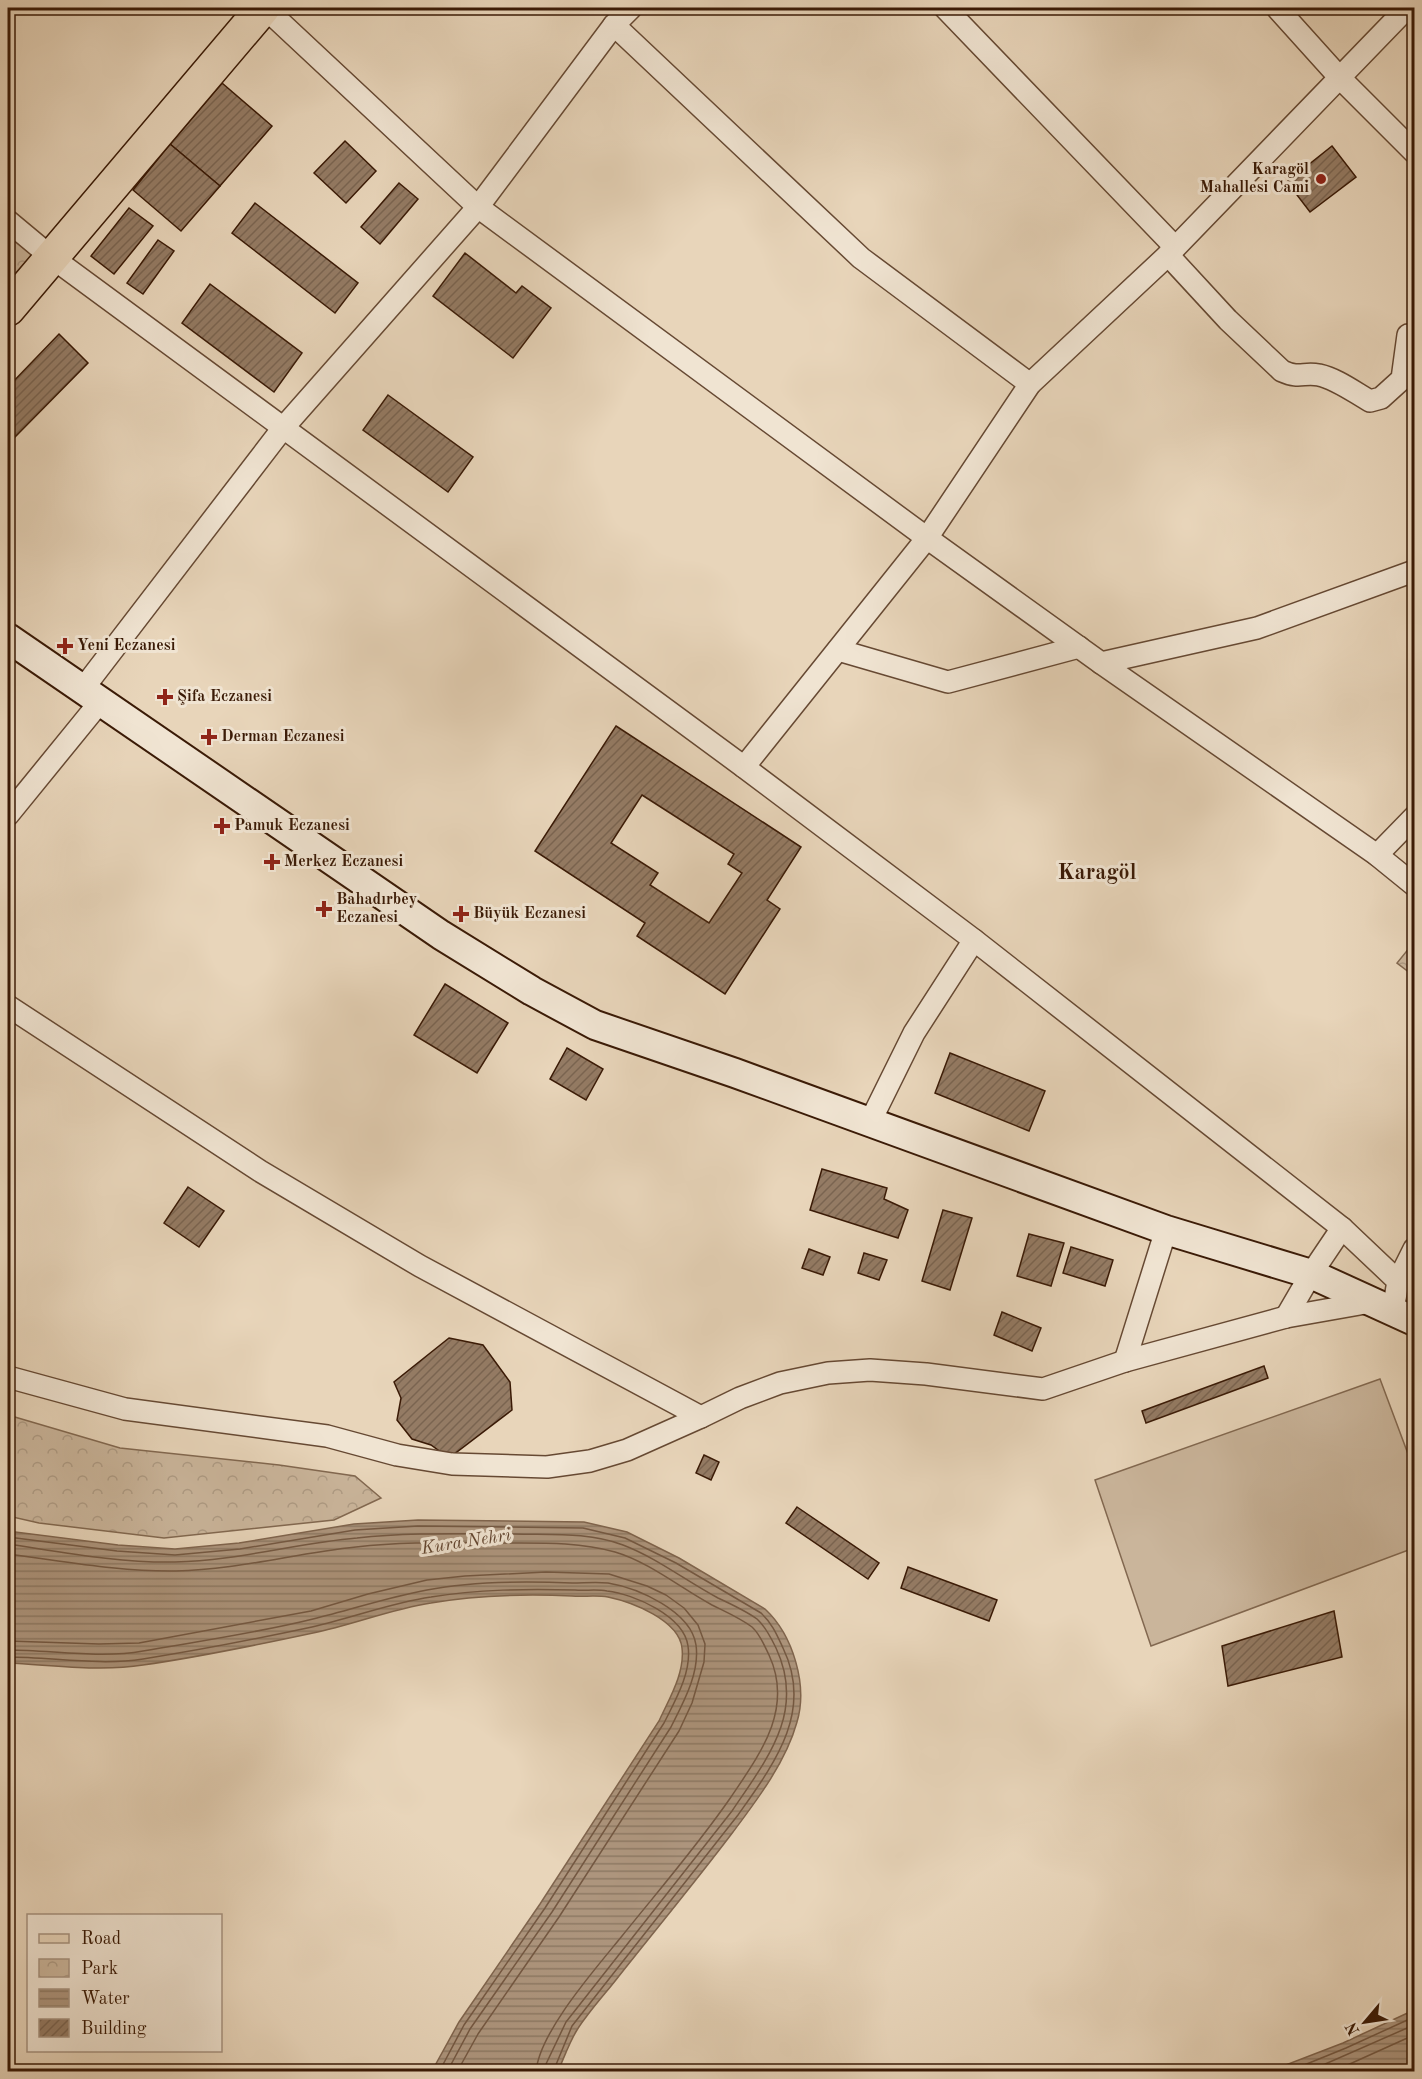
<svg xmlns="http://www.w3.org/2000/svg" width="1422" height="2079" viewBox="0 0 1422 2079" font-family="'Old Standard TT',serif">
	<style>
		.park { fill: url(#park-crowns); stroke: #826850; stroke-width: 1.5 }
		.pitch { fill: #cab59b; stroke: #826850; stroke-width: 1.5 }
		.water { fill: url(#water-rules); stroke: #7f644d; stroke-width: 1.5 }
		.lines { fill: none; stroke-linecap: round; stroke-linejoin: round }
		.shore { stroke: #745842; stroke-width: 1.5 }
		.building { fill: url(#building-hatch); stroke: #3a1a06; stroke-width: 1.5; fill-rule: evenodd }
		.street-casing { stroke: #664933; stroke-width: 24 }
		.secondary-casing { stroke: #3a1a06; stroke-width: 32 }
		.primary-casing { stroke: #3a1a06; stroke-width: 36 }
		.street { stroke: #f0e4d2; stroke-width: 21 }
		.secondary { stroke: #f0e4d2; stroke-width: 28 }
		.primary { stroke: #e8d5ba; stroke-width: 33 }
		.poi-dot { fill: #8f2418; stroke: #f0e4d2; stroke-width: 2 }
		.labels { text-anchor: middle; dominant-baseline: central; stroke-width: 6; stroke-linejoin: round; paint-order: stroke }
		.poi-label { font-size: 16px; font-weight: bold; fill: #3a1a06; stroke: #f0e4d2; text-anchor: start }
		.water-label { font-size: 18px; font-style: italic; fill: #624530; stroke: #f0e4d2 }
		.district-label { font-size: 22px; font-weight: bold; fill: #3a1a06; stroke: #f0e4d2 }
	</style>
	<defs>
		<pattern id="park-crowns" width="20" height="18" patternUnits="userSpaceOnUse" patternTransform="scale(1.5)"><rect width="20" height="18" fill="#cab59b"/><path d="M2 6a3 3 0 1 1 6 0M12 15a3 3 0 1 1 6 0" fill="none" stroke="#ae9b84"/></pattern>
		<pattern id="water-rules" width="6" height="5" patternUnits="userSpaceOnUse" patternTransform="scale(1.5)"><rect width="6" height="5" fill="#ad957d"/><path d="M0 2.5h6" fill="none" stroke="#8e7964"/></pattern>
		<pattern id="building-hatch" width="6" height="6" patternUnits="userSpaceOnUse" patternTransform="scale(1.5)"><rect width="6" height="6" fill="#947b64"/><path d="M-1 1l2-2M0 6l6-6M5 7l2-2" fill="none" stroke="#7a6450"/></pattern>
	</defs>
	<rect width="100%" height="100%" fill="#e8d5ba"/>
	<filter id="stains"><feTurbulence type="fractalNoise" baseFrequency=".00333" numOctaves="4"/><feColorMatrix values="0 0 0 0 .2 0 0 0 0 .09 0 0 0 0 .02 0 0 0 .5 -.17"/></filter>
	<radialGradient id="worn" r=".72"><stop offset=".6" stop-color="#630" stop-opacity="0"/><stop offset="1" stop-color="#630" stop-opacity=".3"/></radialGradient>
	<g class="park">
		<path d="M8,234l26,20 -26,32z"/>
		<path d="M1414,942v34l-17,-13z"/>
		<path d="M8,1415l112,33 159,17 76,11 26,22 -47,22 -170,18 -125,-15 -31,-7z"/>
	</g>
	<path class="pitch" d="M1380,1379l34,91v78l-263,98 -56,-166z"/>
	<g class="water">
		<path d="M418,1520l166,2 43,10 52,26 86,51c28,26 43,76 32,113 -11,40 -40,78 -64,110 -37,49 -76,96 -114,144 -13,17 -30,35 -42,54 -8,13 -13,28 -19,41h-126l27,-49 81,-118 119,-183c10,-22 26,-48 23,-73 -3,-28 -50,-46 -74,-51 -12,-2 -25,0 -36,-1 -46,-2 -95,-1 -141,7 -40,6 -78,22 -118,30 -56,12 -113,24 -170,32 -43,7 -91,0 -135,-2v-132l110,14 57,4 64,-6 115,-19z"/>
		<path d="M1414,2010v61h-144l73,-28z"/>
	</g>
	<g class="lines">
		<g class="shore">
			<path d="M8,1537l109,14 58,4 65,-6 115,-19 63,-4 165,2 42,10 51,25 85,50c11,10 16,22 22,35 31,64 -9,116 -45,167l-166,211 -19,46"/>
			<path d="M8,1544c54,8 111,19 167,18 61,-1 121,-19 182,-24 52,-6 105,-4 158,-4 36,1 74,-2 108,11 34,13 63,36 95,53 13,6 28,13 39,21 9,8 14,19 19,29 30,64 -9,111 -44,163l-166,211 -20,42 -1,8"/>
			<path d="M8,1554c55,7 112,18 168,17 61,-1 120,-18 180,-24 50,-6 100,-4 150,-4 37,0 73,-1 109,9 34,10 67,37 97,53 14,7 28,13 40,22 8,7 12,18 17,28 25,54 -9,99 -38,142 -33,48 -72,93 -109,139 -25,31 -83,96 -86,136"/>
			<path d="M8,1641l91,3 40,-1 172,-32 57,-17 59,-14 38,-4 81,-4 63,2 38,12 19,9 18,13 14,17 7,19 -1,18 -12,41 -13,28 -120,186 -81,117 -21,38"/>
			<path d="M8,1650c43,0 93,9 135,1 57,-10 114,-18 170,-32 38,-9 75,-22 114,-29 45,-9 99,-9 145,-7 12,0 24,-1 36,0 30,5 83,28 88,62 4,28 -13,58 -25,82l-119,185 -82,117 -23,43"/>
			<path d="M8,1657c44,0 91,9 135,2 57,-9 113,-20 169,-32 40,-9 78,-24 119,-30 47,-8 96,-8 144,-7 10,1 21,-1 32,1 27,3 77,25 81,55 4,26 -13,55 -24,77l-119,185 -81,117 -25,47"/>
			<path d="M1287,2072l59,-24 68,-31"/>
			<path d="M1307,2072l107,-47"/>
			<path d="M1332,2072l82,-37"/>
		</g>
	</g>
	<g class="building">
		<path d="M222,83l50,43 -52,60 -50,-42z"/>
		<path d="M345,141l31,30 -30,32 -32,-30z"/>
		<path d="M170,144l50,42 -39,45 -48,-41z"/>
		<path d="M1332,146l24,31 -46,35 -23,-30z"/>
		<path d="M399,183l19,16 -38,45 -19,-17z"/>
		<path d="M255,203l103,80 -23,30 -103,-80z"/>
		<path d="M129,208l24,18 -39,48 -23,-18z"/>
		<path d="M158,240l16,11 -31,43 -16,-11z"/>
		<path d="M465,253l51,40 6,-7 29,22 -38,50 -80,-62z"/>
		<path d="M210,284l92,69 -28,39 -92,-69z"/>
		<path d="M59,334l29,29 -78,79 -2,-3v-52z"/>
		<path d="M388,395l85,62 -25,35 -85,-62z"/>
		<path d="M616,726l185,121 -34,53 13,9 -55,85 -88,-58 8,-13 -110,-72zM642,795l92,59 -6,10 14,9 -33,50 -59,-38 8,-12 -47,-30z"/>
		<path d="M445,984l63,39 -31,50 -63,-38z"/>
		<path d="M567,1048l36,21 -17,31 -36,-21z"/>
		<path d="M950,1053l95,38 -16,40 -94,-38z"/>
		<path d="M822,1169l65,19 -3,11 24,11 -10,28 -88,-28z"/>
		<path d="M188,1187l36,24 -25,36 -35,-24z"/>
		<path d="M943,1210l29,8 -22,72 -28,-9z"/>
		<path d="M1029,1234l35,9 -13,43 -34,-10z"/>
		<path d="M1071,1247l42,13 -8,26 -42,-13z"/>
		<path d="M809,1249l21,8 -7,18 -21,-7z"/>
		<path d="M864,1253l23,7 -8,20 -21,-7z"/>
		<path d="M1002,1312l39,16 -9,23 -38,-16z"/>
		<path d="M449,1338l34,7 27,37 2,28 -63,48 -18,-13 -19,-6 -15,-19 4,-22 -7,-16z"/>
		<path d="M1264,1366l4,12 -122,45 -4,-12z"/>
		<path d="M704,1455l15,7 -8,18 -15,-7z"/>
		<path d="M797,1507l82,56 -11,16 -82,-56z"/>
		<path d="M908,1567l89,33 -8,21 -88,-33z"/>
		<path d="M1334,1611l8,46 -114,29 -6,-40z"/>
	</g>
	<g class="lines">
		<g class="street-casing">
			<g id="street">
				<path d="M265,8l213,199 449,331 174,125 276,192 37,30"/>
				<path d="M945,8l230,239"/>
				<path d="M1277,8l63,70 74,74"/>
				<path d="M614,25l247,233 169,126"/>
				<path d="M8,221l42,35 694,511 230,173 368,288 56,53 -5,30"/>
				<path d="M1168,255l60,65 54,51c18,8 21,1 37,4 18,4 35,17 51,26l11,-3 21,-19 6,-44"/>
				<path d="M838,650l110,32 131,-35"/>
				<path d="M1101,663l156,-35 157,-57"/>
				<path d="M82,690l201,-262 195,-221 136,-182 17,-17"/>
				<path d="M744,767l183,-229 103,-154 138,-129 239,-247"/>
				<path d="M8,815l92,-113"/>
				<path d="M1377,855l37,-38"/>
				<path d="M8,1006l252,165 160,95 281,151 39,-19 40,-15 48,-10 42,-3 56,4 117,15 82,-28 161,-44 85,-15"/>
				<path d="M870,1122l44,-89 60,-93"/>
				<path d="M1398,1281l16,-32"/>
				<path d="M1286,1317l25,-43 31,-46"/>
				<path d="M1125,1361l41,-131"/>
				<path d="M8,1377l117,32 202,27 70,19 55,9 95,3 43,-6 37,-11 74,-33"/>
			</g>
		</g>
		<g class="secondary-casing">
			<path id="secondary" d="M8,638l433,297 91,56 63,34 140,48 431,157 145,44 103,47"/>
		</g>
		<g class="primary-casing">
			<path id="primary" d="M8,309l255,-301"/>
		</g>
		<use href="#street" class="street"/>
		<use href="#secondary" class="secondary"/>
		<use href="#primary" class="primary"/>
	</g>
	<g class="poi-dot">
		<circle cx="1321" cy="179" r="6"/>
		<path d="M62 637h6v6h6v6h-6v6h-6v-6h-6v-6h6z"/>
		<path d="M162 688h6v6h6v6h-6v6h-6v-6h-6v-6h6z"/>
		<path d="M206 728h6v6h6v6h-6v6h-6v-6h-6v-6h6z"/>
		<path d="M219 817h6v6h6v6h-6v6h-6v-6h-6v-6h6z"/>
		<path d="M269 853h6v6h6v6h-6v6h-6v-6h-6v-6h6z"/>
		<path d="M321 900h6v6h6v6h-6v6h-6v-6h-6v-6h6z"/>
		<path d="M458 905h6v6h6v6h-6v6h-6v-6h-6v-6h6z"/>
	</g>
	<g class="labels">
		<g class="poi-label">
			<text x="1309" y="170" text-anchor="end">Karagöl<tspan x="1309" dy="18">Mahallesi Cami</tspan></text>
			<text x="77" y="646">Yeni Eczanesi</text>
			<text x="177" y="697">Şifa Eczanesi</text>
			<text x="221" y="737">Derman Eczanesi</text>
			<text x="234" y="826">Pamuk Eczanesi</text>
			<text x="284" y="862">Merkez Eczanesi</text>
			<text x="336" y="900">Bahadırbey<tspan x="336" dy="18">Eczanesi</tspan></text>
			<text x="473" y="914">Büyük Eczanesi</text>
		</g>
		<g class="water-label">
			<text transform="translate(466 1542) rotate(-9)">Kura Nehri</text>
		</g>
		<g class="district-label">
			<text x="1097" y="873">Karagöl</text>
		</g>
	</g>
	<rect width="1422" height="2079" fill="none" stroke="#e8d5ba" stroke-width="30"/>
	<rect x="9" y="9" width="1404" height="2061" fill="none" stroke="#3a1a06" stroke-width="3"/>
	<rect x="15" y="15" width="1392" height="2049" fill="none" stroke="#3a1a06" stroke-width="1.5"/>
	<rect x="27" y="1914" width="195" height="138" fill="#f0e4d2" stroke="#a79380" stroke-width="1.5"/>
	<rect x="39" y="1934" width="30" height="9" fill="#e8d5ba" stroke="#a79380" stroke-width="1.5"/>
	<text x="81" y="1944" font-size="18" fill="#3a1a06">Road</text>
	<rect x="39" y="1959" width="30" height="18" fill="url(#park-crowns)" stroke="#a79380" stroke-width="1.5"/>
	<text x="81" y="1974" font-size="18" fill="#3a1a06">Park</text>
	<rect x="39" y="1989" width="30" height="18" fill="url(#water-rules)" stroke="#a79380" stroke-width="1.5"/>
	<text x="81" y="2004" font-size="18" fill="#3a1a06">Water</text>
	<rect x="39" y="2019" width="30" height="18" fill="url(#building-hatch)" stroke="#a79380" stroke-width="1.5"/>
	<text x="81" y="2034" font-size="18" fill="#3a1a06">Building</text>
	<g transform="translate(1365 2022) rotate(241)" stroke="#f0e4d2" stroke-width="4.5" paint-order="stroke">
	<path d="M0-4.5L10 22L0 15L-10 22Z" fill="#3a1a06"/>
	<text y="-9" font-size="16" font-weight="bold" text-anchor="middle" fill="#3a1a06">N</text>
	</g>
	<rect width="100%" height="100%" filter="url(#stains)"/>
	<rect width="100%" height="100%" fill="url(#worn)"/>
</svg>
